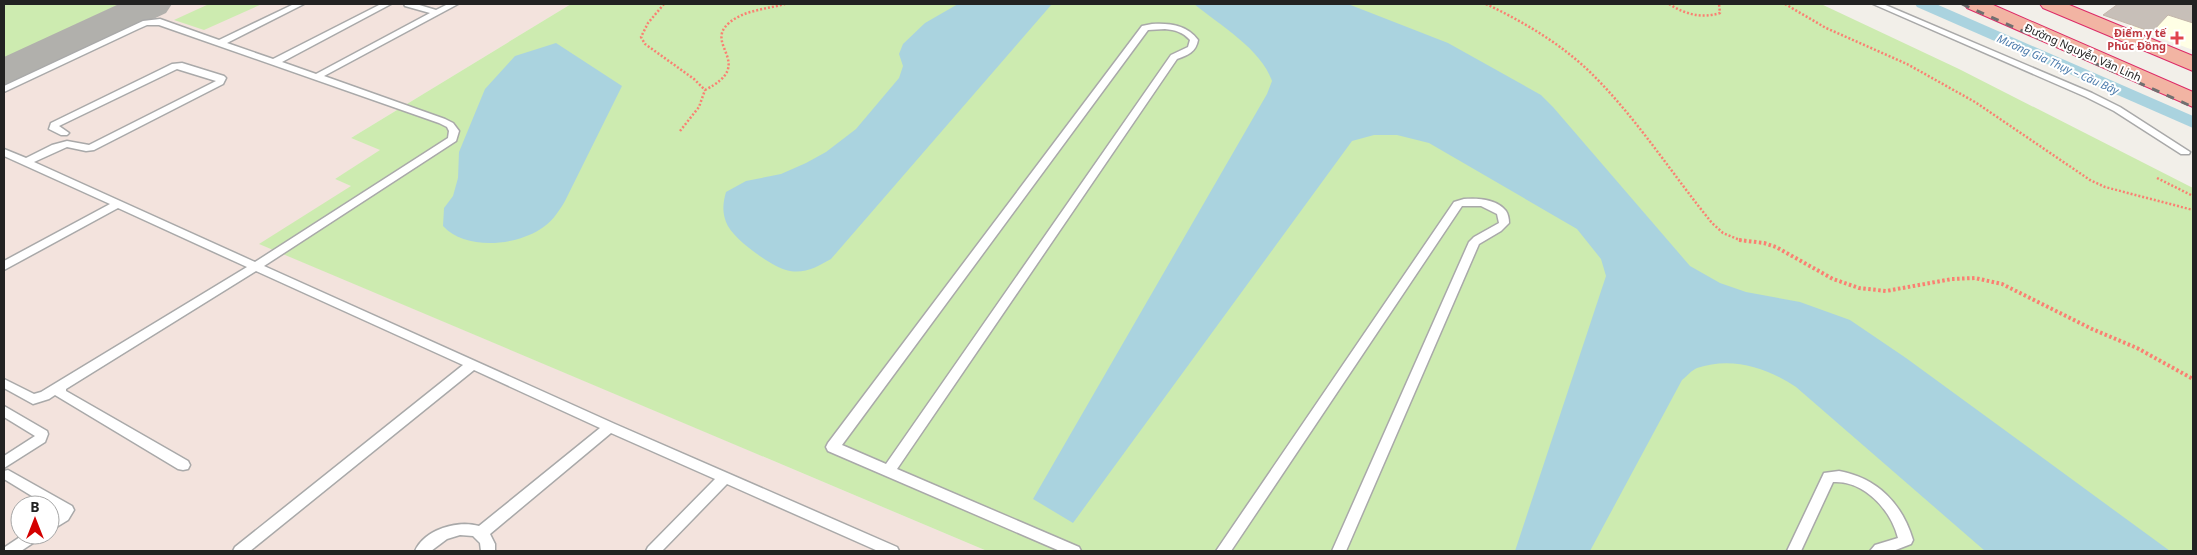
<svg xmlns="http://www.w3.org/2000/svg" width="2197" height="555" viewBox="0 0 2197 555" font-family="'Noto Sans',sans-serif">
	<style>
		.education { fill: #ffffe5 }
		.military { fill: #f3e3dd; fill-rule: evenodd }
		.grass { fill: #cdebb0 }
		.water { fill: #aad3df }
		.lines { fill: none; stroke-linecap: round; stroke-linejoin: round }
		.canal { fill: #aad3df; fill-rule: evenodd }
		.taxiway { fill: #b1b0ac; fill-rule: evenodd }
		.building { fill: #c7bfb8; stroke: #c4b6ab }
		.service-casing { stroke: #a9a9a9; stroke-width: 3 }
		.trunk-casing { stroke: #dc2a67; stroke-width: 2 }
		.path-far1 { stroke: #fa8072; stroke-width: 2.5; stroke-dasharray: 2 2; stroke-linecap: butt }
		.path { stroke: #fa8072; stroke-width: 4; stroke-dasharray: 2.5 2.5; stroke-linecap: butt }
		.service { fill: #fff; fill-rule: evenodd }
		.trunk { fill: #f2b4a3; fill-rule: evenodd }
		.rail { stroke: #707070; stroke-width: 3; stroke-dasharray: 8 8; stroke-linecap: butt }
		.health-dot { fill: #e0444e; stroke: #fff; stroke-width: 2 }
		.labels { text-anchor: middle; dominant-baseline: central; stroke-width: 4; stroke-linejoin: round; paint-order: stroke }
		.far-health-label { font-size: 11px; font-weight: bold; fill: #be3a42; stroke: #fff; text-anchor: end }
		.far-street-label { font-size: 11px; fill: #222; stroke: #fff }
		.far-water-label { font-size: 11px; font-style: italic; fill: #4a7aab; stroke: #fff }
	</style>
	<rect width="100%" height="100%" fill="#f2efe9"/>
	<path class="education" d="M2150,4h15l28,8v38l-65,-24z"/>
	<path class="military" d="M4,4h567l-220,134 30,12 -46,29 17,7 -92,58 727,307h-983zM20,505h30v30h-30z"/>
	<g class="grass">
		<path d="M4,4h116l-116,54z"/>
		<path d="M209,4h53l-58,26 -30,-10z"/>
		<path d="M571,4h1250l138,65 234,119v363h-1206l-728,-307 92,-58 -16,-7 45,-29 -29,-12z"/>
	</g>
	<g class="water">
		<path d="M958,4h94l-221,255c-14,8 -28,16 -45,11 -16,-5 -54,-31 -60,-48 -4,-11 -3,-19 0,-30l20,-11 35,-7 25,-11 20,-11 30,-23 43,-51 4,-12 -4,-12 4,-10 22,-21z"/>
		<path d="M1194,4h154l100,39 93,52 12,12 137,159 30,17 26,9 54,10 50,18 56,38 264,193h-185l-189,-164c-28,-19 -64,-31 -99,-19 -5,2 -10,8 -15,12l-92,171h-75l91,-275 -5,-17 -24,-30 -148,-86 -32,-8h-23l-22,6 -279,382 -40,-24 234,-405 5,-13c-11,-32 -52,-56 -78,-77z"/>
		<path d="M556,43l66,43 -57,115c-7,12 -14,22 -26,29 -26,16 -74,20 -96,-4l1,-18 9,-12 5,-18 1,-26 26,-63 30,-33z"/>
	</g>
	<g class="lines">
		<path class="canal" d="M1915,4h21l257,112v12l-276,-121z"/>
		<path class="taxiway" d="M119,4h53l-6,9 -146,69 -16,4v-29z"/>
	</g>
	<path class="building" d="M2118,4h75v19l-25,-8 -16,17 -49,-17z"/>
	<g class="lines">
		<g class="service-casing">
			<g id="service">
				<path d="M294,4h10l-77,39 46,16 108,-55h10l-109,58 34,12 114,-61 -25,-7 -1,-2h12l20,6 12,-6h10l-134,72 121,43 8,4 6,8 -3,10 -192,125 351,158 282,123 2,4h-21l-151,-67 -65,67h-16l2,-4 67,-68 -104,-46 -121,101 5,10v7h-14l-1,-8 -7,-7 -13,-1 -13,4 -16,12h-16c10,-22 43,-31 64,-25l121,-98 -126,-58 -224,181h-17l2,-4 228,-182 -207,-94 -190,118v2l122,70 2,4 -2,4 -5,1 -5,-1 -123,-74 -6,4 -16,5 -29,-16v-9l30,15 7,-2 206,-125 -129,-59 -114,62v-9l106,-57 -106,-48v-7l22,9 26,-13 15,-4 22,4 127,-64 -39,-12 -118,57 10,7 -2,2h-6l-12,-6 2,-6 121,-59 10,-1 42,13 2,2 -3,6 -129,66 -8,1 -19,-4 -33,15 221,100 193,-124 1,-7 -2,-4 -8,-4 -280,-98h-12l-9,4 -134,63v-6l139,-65 17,-2 59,21z"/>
				<path d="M1873,4h10l209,89 28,14 70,45 -1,2h-8l-67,-43 -28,-14z"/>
				<path d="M1152,24c18,-1 35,1 46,16 -2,12 -10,15 -21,19l-280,410 182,78 2,4h-21l-232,-100 -2,-4 2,-4 314,-417zM1165,29c10,1 18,3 25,11l-2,7 -17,8 -285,409 -44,-19 306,-415z"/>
				<path d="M1464,199c13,-1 33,0 42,12 2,3 3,8 3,12l-8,8 -22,13 -133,307h-14l137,-309 5,-5 25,-14 -2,-9 -16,-8h-19l-231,345h-15l238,-349z"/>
				<path d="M4,406l43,25 1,3 -3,8 -41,26v-12l31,-20 -31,-19z"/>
				<path d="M8,470l64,36 2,4 -6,10 -18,11v-13l8,-6 -54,-33v-8z"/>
				<path d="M1839,471c38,7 63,32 74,69l-2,4 -18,7h-23l5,-6 23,-7c-7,-28 -34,-58 -65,-56l-32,69h-14l37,-78z"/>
				<path d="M23,535h18l-2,4 -18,12h-17l1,-4z"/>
			</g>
		</g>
		<g class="trunk-casing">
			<g id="trunk">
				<path d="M1964,4h27l202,88v15l-226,-99z"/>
				<path d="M2040,4h27l126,52v15l-150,-63z"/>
			</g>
		</g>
		<g class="path-far1">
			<path d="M664,4l-16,19 -7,14 4,7 49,35 11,11c52,-26 -2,-45 24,-67 15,-13 38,-14 56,-19"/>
			<path d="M1486,4c38,18 77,41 107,71 45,45 79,99 119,148l11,10 19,8"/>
			<path d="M1669,4c16,10 32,15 51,9l-1,-9"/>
			<path d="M1785,4l41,24 81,36 68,38 115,78 15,7 88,23"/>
			<path d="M680,131l19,-24 6,-17"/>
			<path d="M2157,178l36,18"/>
		</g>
		<path class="path" d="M1739,240l25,3 12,4 57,32 26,9 27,3 66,-12 23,-1 27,6 90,45 45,19 56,31"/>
		<use href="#service" class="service"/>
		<use href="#trunk" class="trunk"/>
		<path class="rail" d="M1962,4l231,103"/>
	</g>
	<path class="health-dot" d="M2174.5 30.5h5v5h5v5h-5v5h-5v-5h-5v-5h5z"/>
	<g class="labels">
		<g class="far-health-label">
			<text x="2166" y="32">Điểm y tế<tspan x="2166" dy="13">Phúc Đồng</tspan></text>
		</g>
		<g class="far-street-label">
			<text transform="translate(2083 52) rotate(24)">Đường Nguyễn Văn Linh</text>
		</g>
		<g class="far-water-label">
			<text transform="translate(2058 64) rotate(24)">Mương Gia Thụy – Cầu Bây</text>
		</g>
	</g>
	<rect width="2197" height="555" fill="none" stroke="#222222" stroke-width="10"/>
	<g transform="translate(35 520)"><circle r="24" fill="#ffffff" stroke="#a7a7a7"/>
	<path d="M0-4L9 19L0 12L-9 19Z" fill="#d40000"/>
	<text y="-8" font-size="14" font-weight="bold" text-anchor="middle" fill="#222222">B</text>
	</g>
</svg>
